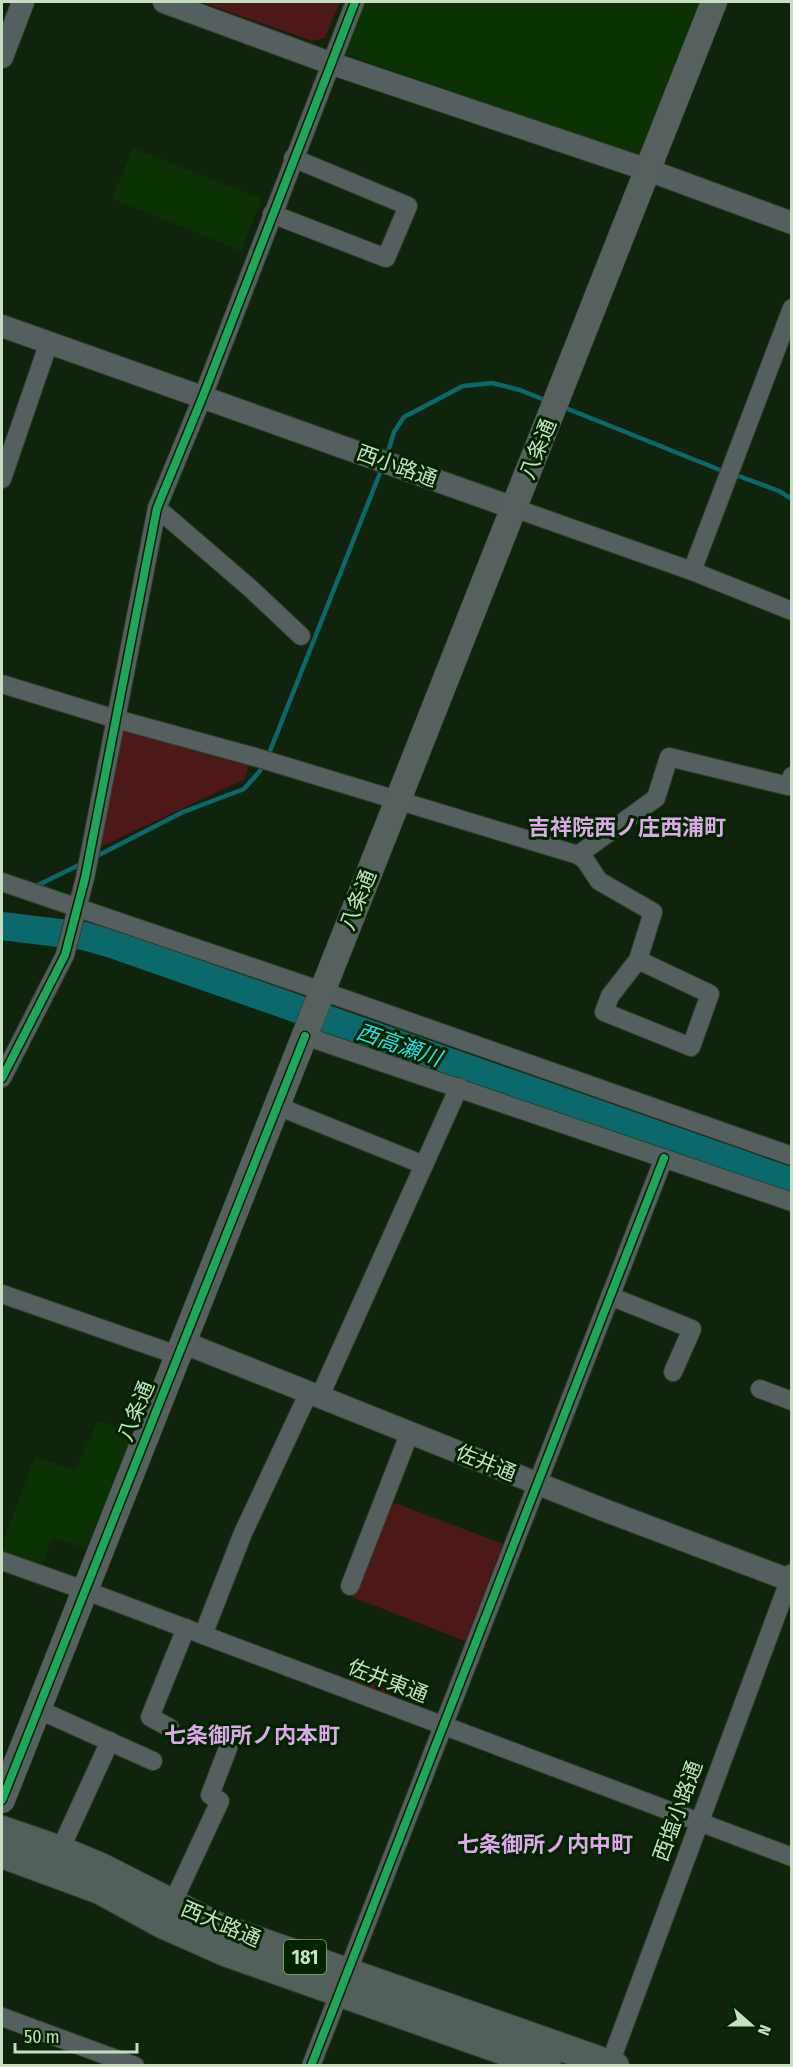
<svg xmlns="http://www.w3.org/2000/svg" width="793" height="2067" viewBox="0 0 793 2067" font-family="'Fira Sans Condensed','Noto Sans JP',sans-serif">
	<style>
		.built { fill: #0c3104 }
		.green { fill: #4c1818 }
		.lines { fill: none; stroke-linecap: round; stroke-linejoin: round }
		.stream { stroke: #0b696c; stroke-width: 4.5 }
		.river { stroke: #0b696c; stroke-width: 28 }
		.minor-casing { stroke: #2f3f2b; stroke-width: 20 }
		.tertiary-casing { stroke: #2f3f2b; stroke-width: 24 }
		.secondary-casing { stroke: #2f3f2b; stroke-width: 27 }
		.primary-casing { stroke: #2f3f2b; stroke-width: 30 }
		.minor { stroke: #565f5f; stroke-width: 18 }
		.tertiary { stroke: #565f5f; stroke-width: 22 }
		.secondary { stroke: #56615f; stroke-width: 26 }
		.primary { stroke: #525f5b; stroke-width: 28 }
		.cycleway-casing { stroke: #012300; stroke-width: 11 }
		.cycleway { stroke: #20a55d; stroke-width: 8 }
		.labels { text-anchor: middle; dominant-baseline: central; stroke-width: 6; stroke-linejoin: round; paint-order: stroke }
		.shield { fill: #012300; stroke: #8ba787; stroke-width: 1.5 }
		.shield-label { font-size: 20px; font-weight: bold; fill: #c6dfc1 }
		.street-label { font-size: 21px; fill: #c6dfc1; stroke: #012300 }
		.neighbourhood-label { font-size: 22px; font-weight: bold; fill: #dba9e6; stroke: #012300 }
		.water-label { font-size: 22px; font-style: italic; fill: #28dde6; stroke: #012300 }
	</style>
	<rect width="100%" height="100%" fill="#10230d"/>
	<g class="built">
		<path d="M365,2h337l-61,155 -296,-103z"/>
		<path d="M133,148l129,51 -21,52 -129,-52z"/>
		<path d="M98,1420l35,15 -47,114 -33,-12 -13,33 -38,-14v-11l33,-89 40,15z"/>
	</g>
	<g class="green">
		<path d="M201,2h139l-15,36 -12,3z"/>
		<path d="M129,727l120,38 -4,14 -145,68 20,-115z"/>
		<path d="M398,1504l105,40 -38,97 -113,-44 36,-92z"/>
		<path d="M353,1659l35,17 4,-6 10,4 -9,22 -47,-15z"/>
	</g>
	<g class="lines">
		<g class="stream">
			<path d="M563,407l162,65"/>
			<path d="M387,455l7,-23 10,-15 59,-31 29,-3 28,7 27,11"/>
			<path d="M733,474l46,17 13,8"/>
			<path d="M268,756l114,-288"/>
			<path d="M93,858l90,-46 61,-23 16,-18 4,-7"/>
			<path d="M34,887l49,-24"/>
		</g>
		<path class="river" d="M2,926l82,10 28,8 680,238"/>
		<g class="minor-casing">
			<g id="minor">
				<path d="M272,214l114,44 22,-52 -115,-48"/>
				<path d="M2,479l47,-137"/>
				<path d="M157,508l93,80 51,48"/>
				<path d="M514,508l178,63 100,40"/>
				<path d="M692,571l100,-263"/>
				<path d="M2,684l114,35 139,38 323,98 78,-57 13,-41 119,29 4,-10"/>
				<path d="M578,855l7,5 14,21 54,31 -15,48 -28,36 -6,16 87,35 19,-53 -72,-34"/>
				<path d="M2,882l320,109 470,165"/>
				<path d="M305,1036l487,166"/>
				<path d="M2,1078l63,-123 20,-77 72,-370 46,-112 152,-394"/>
				<path d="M277,1106l147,59"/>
				<path d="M2,1294l175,61"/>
				<path d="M610,1296l82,33 -19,43"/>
				<path d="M760,1389l32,12"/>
				<path d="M320,1396l139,-309"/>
				<path d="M2,1561l82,29 708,267"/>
				<path d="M350,1586l60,-154"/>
				<path d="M203,1635l40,-102 66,-141"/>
				<path d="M37,1709l116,52"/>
				<path d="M170,1728l-20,-11 36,-89"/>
				<path d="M60,1850l50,-109"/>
				<path d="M172,1904l48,-103 -10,-6 18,-47"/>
				<path d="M2,2017l133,49"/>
				<path d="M311,2066l353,-908"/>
				<path d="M609,2066l183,-493"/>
			</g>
		</g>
		<g class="tertiary-casing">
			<g id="tertiary">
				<path d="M164,2l166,61 318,107 144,53"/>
				<path d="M2,57l21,-55"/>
				<path d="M2,326l512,182"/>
				<path d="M182,1342l422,168 188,71"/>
			</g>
		</g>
		<g class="secondary-casing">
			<path id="secondary" d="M2,1800l712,-1798"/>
		</g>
		<g class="primary-casing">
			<g id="primary">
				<path d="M2,1830l58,20 41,17 118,60 396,139"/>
				<path d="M2,1854l98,36 62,34 63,28 322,114"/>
			</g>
		</g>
		<use href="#minor" class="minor"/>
		<use href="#tertiary" class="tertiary"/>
		<use href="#secondary" class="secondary"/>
		<use href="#primary" class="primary"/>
		<g class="cycleway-casing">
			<g id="cycleway">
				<path d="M2,1078l63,-123 20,-77 72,-370 46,-112 152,-394"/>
				<path d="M2,1800l303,-764"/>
				<path d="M311,2066l353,-908"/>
			</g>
		</g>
		<use href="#cycleway" class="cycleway"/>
	</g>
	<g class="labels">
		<rect class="shield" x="284" y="1940" width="42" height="34" rx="4.5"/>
		<g class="shield-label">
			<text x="305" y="1957">181</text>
		</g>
		<g class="street-label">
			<text transform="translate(538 449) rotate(-68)">八条通</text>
			<text transform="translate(397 466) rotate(20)">西小路通</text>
			<text transform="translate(358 900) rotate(-68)">八条通</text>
			<text transform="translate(136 1411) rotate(-68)">八条通</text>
			<text transform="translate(486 1463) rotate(22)">佐井通</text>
			<text transform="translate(388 1681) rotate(21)">佐井東通</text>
			<text transform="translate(678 1811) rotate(-70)">西塩小路通</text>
			<text transform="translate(221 1924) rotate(23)">西大路通</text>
		</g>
		<g class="neighbourhood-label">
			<text x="627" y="827">吉祥院西ノ庄西浦町</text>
			<text x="252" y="1735">七条御所ノ内本町</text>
			<text x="545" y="1844">七条御所ノ内中町</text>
		</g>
		<g class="water-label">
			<text transform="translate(399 1045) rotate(19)">西高瀬川</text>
		</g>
	</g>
	<rect width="793" height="2067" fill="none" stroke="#c6dfc1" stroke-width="6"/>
	<g transform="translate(751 2025) rotate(111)" stroke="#012300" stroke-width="4.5" paint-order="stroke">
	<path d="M0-4.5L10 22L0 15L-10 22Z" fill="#c6dfc1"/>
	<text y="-9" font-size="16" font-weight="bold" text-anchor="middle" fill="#c6dfc1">N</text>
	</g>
	<path d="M15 2043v9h122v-9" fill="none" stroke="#c6dfc1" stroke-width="3"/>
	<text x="24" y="2043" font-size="18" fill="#c6dfc1" stroke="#012300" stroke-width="4.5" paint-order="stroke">50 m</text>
</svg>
